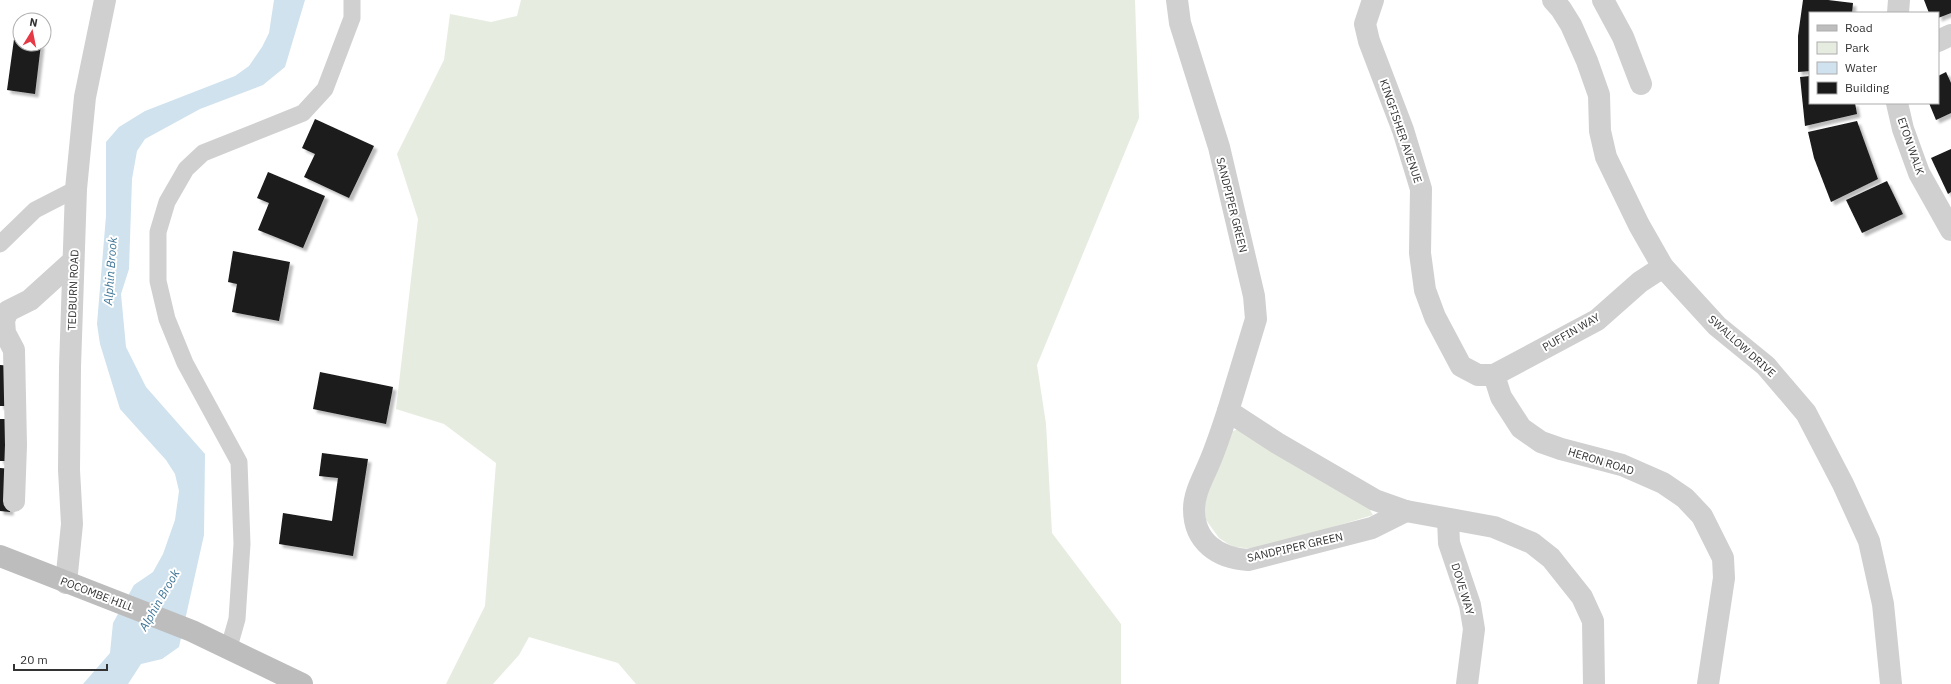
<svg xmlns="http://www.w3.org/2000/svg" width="1951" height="684" viewBox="0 0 1951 684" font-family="'IBM Plex Sans',sans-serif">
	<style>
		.green { fill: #e6ecdf }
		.water { fill: #cfe2ee }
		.building { fill: #1a1a1a; filter: url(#shadow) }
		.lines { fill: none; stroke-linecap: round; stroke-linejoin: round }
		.service { stroke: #d0d0d0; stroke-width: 17 }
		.minor { stroke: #d0d0d0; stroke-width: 22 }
		.tertiary { stroke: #d0d0d0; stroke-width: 22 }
		.secondary { stroke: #bdbdbd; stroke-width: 22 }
		.labels { text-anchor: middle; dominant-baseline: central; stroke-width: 4; stroke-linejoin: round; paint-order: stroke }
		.street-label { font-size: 11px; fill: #333; stroke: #fff }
		.water-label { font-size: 12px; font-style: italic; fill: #3f7597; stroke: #fff }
	</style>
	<defs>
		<filter id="shadow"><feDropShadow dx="3.5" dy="3.5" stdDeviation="1" flood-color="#0004"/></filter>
	</defs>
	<rect width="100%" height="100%" fill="#fff"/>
	<g class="green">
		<path d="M521,0h614l4,118 -102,247 9,59 6,109 69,91v60h-485l-18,-21 -89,-26 -10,18 -26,29h-47l39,-78 11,-143 -52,-39 -48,-15 22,-190 -21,-65 47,-94 6,-46 41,8 26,-6z"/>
		<path d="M1240,429l127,76 6,10 -114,34 -26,-2 -14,-9 -13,-18 -2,-11 2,-17 23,-60z"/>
	</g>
	<path class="water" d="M274,0h31l-20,67 -22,18 -63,24 -55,30 -8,12 -5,28 -3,90 -8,25 5,53 20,40 59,67 -1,81 -25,112 -17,12 -21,5 -13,20h-45l27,-31 3,-30 21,-38 19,-13 10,-18 12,-34 4,-29 -4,-17 -9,-14 -46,-51 -20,-65 -3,-20 9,-108v-74l13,-15 26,-16 90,-35 14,-10 13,-19 7,-14z"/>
	<g class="building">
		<path d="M1803,0h25l25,3 -1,10h-42v58l-12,1v-36z"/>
		<path d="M1924,0h27v13l-13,5v-5h-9z"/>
		<path d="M15,32h5v12h21l-6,50 -28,-4z"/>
		<path d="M1946,72l5,11v30l-15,7 -7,-17h9v-27z"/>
		<path d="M1810,76v27h45l2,11 -52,12 -5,-49z"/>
		<path d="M315,119l59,27 -25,52 -45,-21 11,-23 -13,-6z"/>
		<path d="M1857,121l21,58 -47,23 -17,-44 -6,-26z"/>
		<path d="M1951,149v43l-3,2 -17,-36z"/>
		<path d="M268,172l57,24 -22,52 -45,-18 11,-27 -12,-5z"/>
		<path d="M1887,181l16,33 -41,19 -16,-33z"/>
		<path d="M233,251l57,11 -11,59 -47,-9 5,-28 -9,-2z"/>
		<path d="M0,365l12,1 -1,40h-11z"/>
		<path d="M320,372l73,15 -7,37 -73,-15z"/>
		<path d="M0,419h11l-2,42h-9z"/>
		<path d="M322,453l46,6 -15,97 -74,-12 4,-31 49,8 6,-43 -19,-2z"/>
		<path d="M0,468l12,1 -2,43 -10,-1z"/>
	</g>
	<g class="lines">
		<g class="service">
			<path d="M0,244l35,-34 41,-21"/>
			<path d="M229,647l8,-28 5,-75 -3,-82 -54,-99 -18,-44 -9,-38v-49l9,-30 19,-33 17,-16 100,-40 22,-24 27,-71v-18"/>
		</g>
		<g class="minor">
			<path d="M1177,0l3,23 39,124 35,149 2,23 -28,92 49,32 98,57 31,11 88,16 38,16 19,15 31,39 11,24 1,63"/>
			<path d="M1373,0l-8,24 4,17 34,89 18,59 -1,64 5,37 10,27 26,49 17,9h16"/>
			<path d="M1553,0l8,9 10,16 16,36 12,34 1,36 6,26 33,68 24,42 54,59 49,40 40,47 37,71 26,57 14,63 8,80"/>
			<path d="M1603,0l20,37 18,47"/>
			<path d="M1898,13l1,-13"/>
			<path d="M1938,41l13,-6"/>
			<path d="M1897,103l6,26 16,44 32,57"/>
			<path d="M1494,375l7,22 20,31 20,14 20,7 61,16 41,18 22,15 17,18 21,42 1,20 -16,106"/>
			<path d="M1494,375l103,-55 43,-38 23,-15"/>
			<path d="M1228,411c-6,18 -12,37 -20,55 -6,14 -14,28 -14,43 0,33 24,49 54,51l124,-32 34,-17"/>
			<path d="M14,501l2,-56 -2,-95 -9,-17 -1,-13 4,-9 22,-11 43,-39"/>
			<path d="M1448,519l1,24 21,62 4,24 -7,55"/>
		</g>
		<path class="tertiary" d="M66,583l6,-59 -3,-54 1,-103 6,-178 9,-92 20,-97"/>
		<path class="secondary" d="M0,556l192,75 110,53"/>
	</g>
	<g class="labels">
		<g class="street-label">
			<text transform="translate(1401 131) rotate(71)">KINGFISHER AVENUE</text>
			<text transform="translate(1911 146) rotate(71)">ETON WALK</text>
			<text transform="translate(1232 205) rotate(76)">SANDPIPER GREEN</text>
			<text transform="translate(73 290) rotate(-88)">TEDBURN ROAD</text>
			<text transform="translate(1571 332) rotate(-30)">PUFFIN WAY</text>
			<text transform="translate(1742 346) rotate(42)">SWALLOW DRIVE</text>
			<text transform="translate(1601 461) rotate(17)">HERON ROAD</text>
			<text transform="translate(1295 547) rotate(-13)">SANDPIPER GREEN</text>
			<text transform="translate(1463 589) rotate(73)">DOVE WAY</text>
			<text transform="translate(97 594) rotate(21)">POCOMBE HILL</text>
		</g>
		<g class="water-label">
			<text transform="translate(110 271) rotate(-86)">Alphin Brook</text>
			<text transform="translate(159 600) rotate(-60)">Alphin Brook</text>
		</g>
	</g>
	<rect x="1809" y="12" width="130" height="92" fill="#ffffff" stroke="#adadad"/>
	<rect x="1817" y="25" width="20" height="6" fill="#bdbdbd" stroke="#adadad"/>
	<text x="1845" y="32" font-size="12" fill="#333333">Road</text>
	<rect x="1817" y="42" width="20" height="12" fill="#e6ecdf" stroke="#adadad"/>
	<text x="1845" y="52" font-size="12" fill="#333333">Park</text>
	<rect x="1817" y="62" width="20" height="12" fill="#cfe2ee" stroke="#adadad"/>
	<text x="1845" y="72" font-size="12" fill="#333333">Water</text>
	<rect x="1817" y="82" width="20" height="12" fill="#1a1a1a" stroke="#adadad"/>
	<text x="1845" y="92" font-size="12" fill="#333333">Building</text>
	<g transform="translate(32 32) rotate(10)"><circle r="19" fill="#ffffff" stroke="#adadad"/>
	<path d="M0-3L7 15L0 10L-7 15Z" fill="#e63946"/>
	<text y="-6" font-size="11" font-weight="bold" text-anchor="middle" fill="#333333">N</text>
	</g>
	<path d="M14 664v6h93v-6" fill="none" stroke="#333333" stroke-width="2"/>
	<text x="20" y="664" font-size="12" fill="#333333" stroke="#ffffff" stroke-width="3" paint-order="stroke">20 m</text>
</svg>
